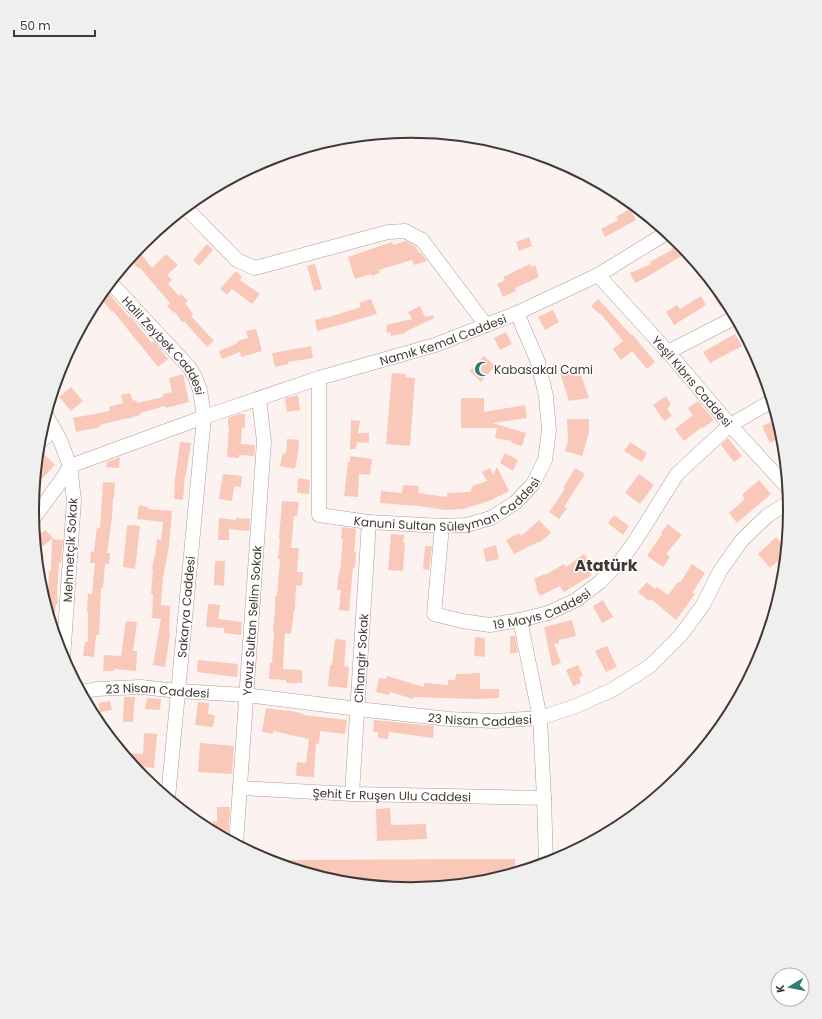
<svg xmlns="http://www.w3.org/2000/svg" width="822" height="1019" viewBox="0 0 822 1019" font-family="Poppins,sans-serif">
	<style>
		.building { fill: #f9c8b9 }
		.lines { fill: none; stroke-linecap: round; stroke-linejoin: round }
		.minor-casing { stroke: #b09b95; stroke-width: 15 }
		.minor { stroke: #fff; stroke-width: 14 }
		.labels { text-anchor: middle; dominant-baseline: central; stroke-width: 3; stroke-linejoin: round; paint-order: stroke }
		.street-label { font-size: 12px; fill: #403835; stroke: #fff }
		.poi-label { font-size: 12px; fill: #403835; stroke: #fff; text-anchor: start }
		.district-label { font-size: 16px; font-weight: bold; fill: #403835; stroke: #fff }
		.rim { fill: none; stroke: #403835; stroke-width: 2 }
	</style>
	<rect width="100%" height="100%" fill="#fcf3f1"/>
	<g class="building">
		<path d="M630,209l6,11 -31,17 -4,-8 17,-9 -2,-3z"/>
		<path d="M529,237l3,9 -13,5 -3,-9z"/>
		<path d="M406,241l10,6 3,6h2l6,8 -13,4 -2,-5 -33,10 1,3 -8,3 -1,-2 -16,5 -7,-22 44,-15 1,3z"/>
		<path d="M680,243l8,9 -41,25 -12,6 -5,-10 21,-9 -1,-2 22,-12 -1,-2z"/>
		<path d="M207,244l6,6 -14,16 -6,-6z"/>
		<path d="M137,249l15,19 14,-14 12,11 -11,10 5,5 -4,4 11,12 2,-2 7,7 -3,2 8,11 -2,2 23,25 -7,6 -23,-26 -2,1 -7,-10 -1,1 -7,-7 3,-3 -30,-35h-2l-9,-10z"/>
		<path d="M315,264l7,25 -8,2 -7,-25z"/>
		<path d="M530,264l1,3 4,-2 4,12 -24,11 1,3 -13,6 -6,-13 8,-4 -2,-3z"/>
		<path d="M236,271l6,6 -2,3 20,14 -8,10 -20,-15 -5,6 -7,-6z"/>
		<path d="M710,279l16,20 2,3 -8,5 -14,-25z"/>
		<path d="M106,290l23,27 1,-1 22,27 2,-2 14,18 -10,8 -45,-56 -1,1 -13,-16z"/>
		<path d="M701,296l5,9 -32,20 -8,-13 11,-7 3,4z"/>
		<path d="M371,299l6,15 -38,11 -22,6 -2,-11 11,-3v1l35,-11 -2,-4z"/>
		<path d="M598,299l16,17 17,19 1,-1 23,28 -8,7 -15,-18 -11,9 -8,-11 10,-8 -23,-28 -1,1 -8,-8z"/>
		<path d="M420,306l5,11 8,-2 1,3 -29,14v1l-14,3 -1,-4 -3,1 -1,-8 26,-6 -4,-7z"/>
		<path d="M553,310l6,12 -14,8 -7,-13z"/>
		<path d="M256,329l6,22 -21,6 -1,-5 -18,7 -3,-8 19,-8 -1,-2 11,-3 -2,-7z"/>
		<path d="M506,332l6,12 -12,6 -6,-12z"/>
		<path d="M735,334l7,12 -32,17 -7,-11z"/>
		<path d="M311,346l2,12 -25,4 1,2 -14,3 -3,-14z"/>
		<path d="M484,356l11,10 -14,16 -11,-11z"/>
		<path d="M578,367l11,31 -20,3 -9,-28z"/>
		<path d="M392,373l14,1 -1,3 10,1 -5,68 -24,-2z"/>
		<path d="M183,374l6,28 -23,6 -1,-2 -25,7v2l-13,4v-1l-27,7v2l-24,5 -3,-14 37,-7 -1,-4 14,-4 -2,-8 9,-2 3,8 3,-1 1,3 26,-6v-3l9,-2 -3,-14z"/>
		<path d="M71,387l12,14 -12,10 -12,-14z"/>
		<path d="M298,395l2,15 -13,2 -2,-14z"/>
		<path d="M666,396l5,9 -4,4 5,7 -8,5 -11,-16z"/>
		<path d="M461,398h23v14l41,-7 2,13 -35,5 34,10 -4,13 -11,-3 1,-2 -17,-3 2,-10h-36z"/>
		<path d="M698,401l16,19 -11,8 -1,-1 -18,14 -9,-12 18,-14 -5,-7z"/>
		<path d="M239,414h6v14l-3,-1 -1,17 14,1 -1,11 -15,-1v3l-12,-1 2,-30h-1v-9z"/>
		<path d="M567,419h22v14l-7,23 -17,-5 3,-10z"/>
		<path d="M351,420l9,1 -2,12h11v10l-12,-1 -1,7h-6z"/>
		<path d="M771,422l8,16 -9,5 -8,-17z"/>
		<path d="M728,438l14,18 -8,6 -13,-17z"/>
		<path d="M287,439l12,1 -1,13 -3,16 -15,-3 3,-13 3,1z"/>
		<path d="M180,442l11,1 -5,32h-1l-2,25 -9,-1 1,-20z"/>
		<path d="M630,442l17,11 -5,9 -18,-11z"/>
		<path d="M38,450h2l15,15 -21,22z"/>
		<path d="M505,453l13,7 -5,11 -13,-8z"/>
		<path d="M350,456l22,3 -2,16 -11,-1 -1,23 -14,-1 4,-34h2z"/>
		<path d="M120,457l-1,11 -13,-1 1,-5z"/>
		<path d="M497,467l12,24 -20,10 -26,8 -18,1 -26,-4 -39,-3 1,-12 21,2 1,-8 16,1 -1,7 29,4v-4l24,-1v-3h2l-1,-3 15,-5 -5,-9 8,-4 3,7z"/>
		<path d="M575,468l10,6 -21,33 3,1 -8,11 -10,-7 16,-23 -2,-1z"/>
		<path d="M223,474l19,2 -1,11 -7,-1 -2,15 -13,-2z"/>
		<path d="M639,474l15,11 -14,19 -15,-11z"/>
		<path d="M298,478l12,2 -1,14 -12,-1z"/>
		<path d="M759,480l12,14 -34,29 -8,-10 16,-14 -3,-4z"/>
		<path d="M103,482l12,1 -1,15h-1l-1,19 -5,36h3l-1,11h-4l-2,24h-2l-2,47h-3l-2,22 -11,-1 2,-14h3v-30h-1l1,-18h4l3,-31h-5l1,-12 3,1 3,-25 3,1z"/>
		<path d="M282,501l17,1 -2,14h-3l-3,32h8l-2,24h6l-1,14 -6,-1 -1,25h-1l-3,24 -6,-1 -2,36 19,1v13h-16v-3l-17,-1 1,-16h2l2,-31 -1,-1 2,-21v-14h2l3,-37h-2l2,-20h-1z"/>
		<path d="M139,505l9,2v2l24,2 -3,35 -6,32 -2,27 9,1 -1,27 1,1 -5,33 -12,-2 8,-46 -9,-1 1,-24h-2l2,-24 -1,-1 2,-12h1l2,-18 4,1 2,-18 -26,-3z"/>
		<path d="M614,515l15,11 -6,9 -15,-12z"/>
		<path d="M219,518l17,2v-2l14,1 -1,12 -20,-2v11h-11z"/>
		<path d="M539,520l12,13 -12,10 -1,-1 -24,12 -8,-14 13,-7 2,3z"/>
		<path d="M668,524l14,11 -16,19 4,3 -7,10 -16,-11 15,-22 -1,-1z"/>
		<path d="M127,525l13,1 -5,43 -12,-2z"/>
		<path d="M342,527l14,2 -2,23h2l-1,16 -2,-1 -4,44 -10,-1 2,-20h-4l2,-18h1l3,-33h-2z"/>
		<path d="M45,530l8,8 -17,14 -1,-13z"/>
		<path d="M391,534l13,1 -1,8h2l-2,28 -15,-1z"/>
		<path d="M776,537l10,11v6l-16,14 -12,-14z"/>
		<path d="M52,539l11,1 -2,23h-2l-2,28 1,13h-2l-3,26 -8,-27v-11h3l1,-21h2z"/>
		<path d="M496,545l3,14 -13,3 -3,-13z"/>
		<path d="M425,546h7l-3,24 -6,-1z"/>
		<path d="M584,554l8,11 -3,2 2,3 -2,2 3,3 -28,17 -4,-6 -20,10 -4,-8 1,-1 -3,-8 10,-5 1,1 19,-11 2,3z"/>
		<path d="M215,561h10l-1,25 -10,-1z"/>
		<path d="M692,564l13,9 -13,20 3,1 -19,26 -25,-21 -2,2 -11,-9 9,-10 8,7 2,-2 11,8 10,-13 2,1z"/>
		<path d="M603,600l10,17 -11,6 -9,-17z"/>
		<path d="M208,604l12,1 -2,14 24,3 -1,13 -17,-2v-5l-18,-1z"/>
		<path d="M572,620l4,16 -17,4v3l-5,1 7,19 -9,3 -8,-39z"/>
		<path d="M126,621l11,1 -4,29h4l-1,20 -22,-2v2h-11l1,-16 17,1z"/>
		<path d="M510,636h5l3,17h-8z"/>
		<path d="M475,637l10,1v19l-11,-1z"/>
		<path d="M335,639l11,1 -2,26 5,1 -2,21 -19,-2 2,-21h2z"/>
		<path d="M607,646l10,21 -11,5 -11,-21z"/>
		<path d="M198,660l40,4 -1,13 -40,-5z"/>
		<path d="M578,665l5,11 -4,1 2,6 -8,3 -7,-16z"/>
		<path d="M471,673h9v16h19v9l-23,1 -62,-2 -1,2 -23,-7 -1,3 -13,-3 3,-14 8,1v-3l37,11v-4l24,2v-5h7l1,-6h15z"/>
		<path d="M124,697h11l-2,25h-10z"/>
		<path d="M147,698l14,1 -1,11 -15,-1z"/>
		<path d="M110,701l2,9 -12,2 -2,-9z"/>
		<path d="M198,702l11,1 -1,11 7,1 -2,12 -18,-2z"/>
		<path d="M266,708l21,3v-1l17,4 -1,1 44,5 -2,14 -25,-3 -1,13 -3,-1 -2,34 -18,-1 1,-14 9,1 3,-24 -36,-8v3l-11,-2z"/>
		<path d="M374,720l60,6 -1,12 -44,-6 -1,7 -10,-1v-6h-5z"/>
		<path d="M144,733l13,1 -3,34 -21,-2 -10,-13 20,1z"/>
		<path d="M200,743l34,3 -2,28 -34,-2z"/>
		<path d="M217,807h13l-2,30h-5l-11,-6 1,-10 4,1z"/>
		<path d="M390,808l1,17 35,-1 1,15 -50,2 -1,-32z"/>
		<path d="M515,859v13l-30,9 -74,7 -74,-7 -62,-19v-2z"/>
	</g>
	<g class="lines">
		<g class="minor-casing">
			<g id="minor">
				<path d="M184,208l8,6 45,46 18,8 133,-36 17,-1 17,9 64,85"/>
				<path id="s1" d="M598,275l70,77 62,73 58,63"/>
				<path id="s2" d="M110,282l79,85 6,10 5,13 4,27 -36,381"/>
				<path d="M668,352l68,-35"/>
				<path id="s3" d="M319,378v137l50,7 73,4 25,-1 24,-7 24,-15 18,-19 12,-24 4,-30 -3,-34 -8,-34 -21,-49"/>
				<path d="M46,415l14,25 10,26 4,34 -11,159"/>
				<path d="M39,442l15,-12"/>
				<path id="s4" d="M70,466l134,-49 115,-39 116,-33 82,-32 81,-38 70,-43"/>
				<path d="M33,519l30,-41 7,-12"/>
				<path id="s5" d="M442,526l-8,88 28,7 28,4 30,-5 28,-7 28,-13 24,-18 20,-20 17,-24 40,-64 53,-49 42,-24"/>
				<path d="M520,620l20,98 4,80 2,65"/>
				<path id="s6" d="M81,692l15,-3 45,-2 37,4 68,4 112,14 91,10 45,2 46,-3 36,-12 36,-16 38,-24 30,-30 23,-31 17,-34 22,-31 25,-24 22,-14"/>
				<path id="s7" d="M240,788l112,6 192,4"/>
				<path id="s8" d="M352,794l17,-272"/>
				<path id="s9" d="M236,844l28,-403 -5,-42"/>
			</g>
		</g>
		<use href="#minor" class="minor"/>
	</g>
	<defs>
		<g id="mosque-bare" transform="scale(1.2)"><path d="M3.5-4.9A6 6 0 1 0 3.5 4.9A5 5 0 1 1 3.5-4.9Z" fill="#347b75" stroke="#fff" stroke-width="2.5" paint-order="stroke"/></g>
	</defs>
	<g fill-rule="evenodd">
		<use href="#mosque-bare" x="482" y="369"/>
	</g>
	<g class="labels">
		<g class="street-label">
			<text stroke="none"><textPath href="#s4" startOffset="394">Namık Kemal Caddesi</textPath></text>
			<text stroke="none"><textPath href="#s2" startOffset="84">Halil Zeybek Caddesi</textPath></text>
			<text stroke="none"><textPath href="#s1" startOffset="142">Yeşil Kıbrıs Caddesi</textPath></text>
			<text stroke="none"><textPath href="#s3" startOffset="272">Kanuni Sultan Süleyman Caddesi</textPath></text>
			<text transform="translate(70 550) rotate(-87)">Mehmetçik Sokak</text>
			<text stroke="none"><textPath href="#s5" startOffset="200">19 Mayıs Caddesi</textPath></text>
			<text transform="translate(186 607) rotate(-85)">Sakarya Caddesi</text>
			<text stroke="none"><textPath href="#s9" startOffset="224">Yavuz Sultan Selim Sokak</textPath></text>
			<text stroke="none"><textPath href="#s8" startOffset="136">Cihangir Sokak</textPath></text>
			<text stroke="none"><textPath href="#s6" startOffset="77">23 Nisan Caddesi</textPath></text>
			<text stroke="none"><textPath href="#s6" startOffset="401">23 Nisan Caddesi</textPath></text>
			<text stroke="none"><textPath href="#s7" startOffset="152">Şehit Er Ruşen Ulu Caddesi</textPath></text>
		</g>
		<g class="poi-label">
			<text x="494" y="369">Kabasakal Cami</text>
		</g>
		<g class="district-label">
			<text x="606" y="565">Atatürk</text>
		</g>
	</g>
	<path d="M0 0H822V1019H0ZM39 510a372 372 0 1 1 744 0a372 372 0 1 1-744 0Z" fill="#f0efef" fill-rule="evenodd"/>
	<path class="rim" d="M39 510a372 372 0 1 1 744 0a372 372 0 1 1-744 0Z"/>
	<g transform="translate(790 987) rotate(260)"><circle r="19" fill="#ffffff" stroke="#b3afae"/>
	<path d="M0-3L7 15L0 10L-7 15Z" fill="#347b75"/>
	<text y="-6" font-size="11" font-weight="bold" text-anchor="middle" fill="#403835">K</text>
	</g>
	<path d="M14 30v6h81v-6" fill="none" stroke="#403835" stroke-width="2"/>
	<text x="20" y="30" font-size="12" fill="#403835" stroke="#ffffff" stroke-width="3" paint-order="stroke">50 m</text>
</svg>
